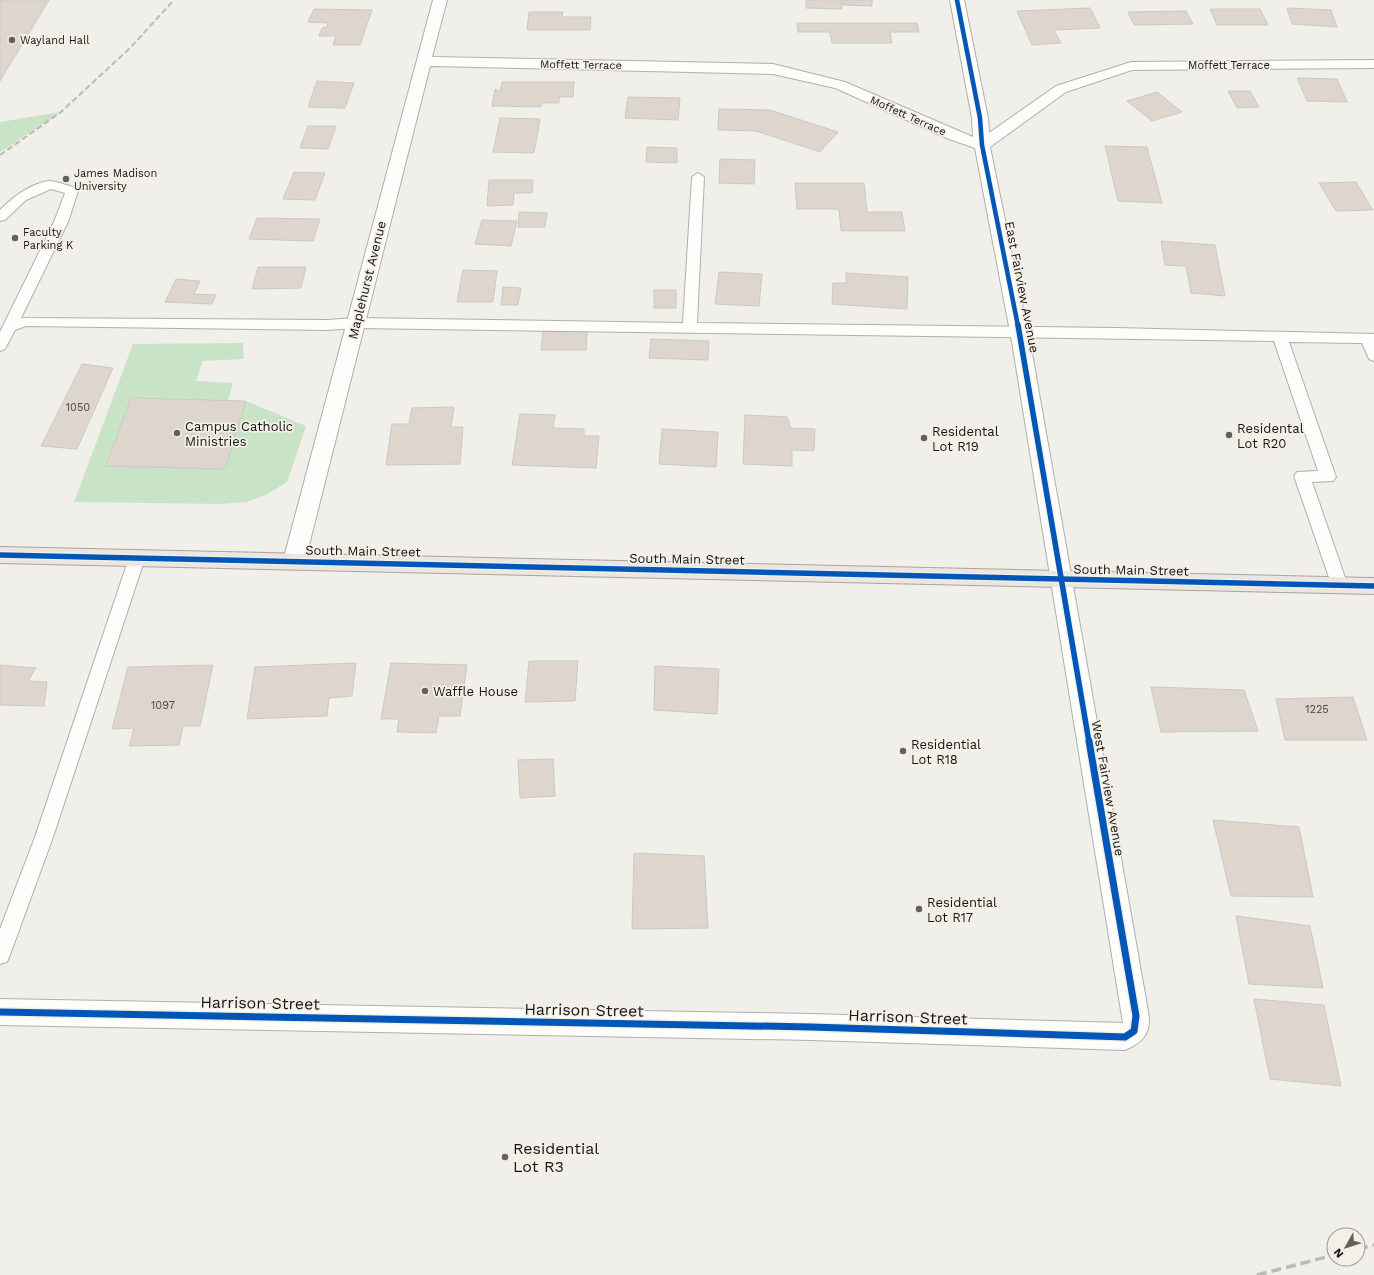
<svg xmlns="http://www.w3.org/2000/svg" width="1374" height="1275" viewBox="0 0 1374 1275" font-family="'Work Sans',sans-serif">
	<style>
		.green { fill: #c9e3c6 }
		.building { fill: #ded6cc; stroke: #cbc9c6 }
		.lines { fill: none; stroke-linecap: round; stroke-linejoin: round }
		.service-casing { stroke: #b0afac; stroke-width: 2 }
		.minor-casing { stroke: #b0afac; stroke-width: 2 }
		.primary-casing { stroke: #aca39a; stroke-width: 2 }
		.service { fill: #fdfdfc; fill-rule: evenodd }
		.minor { fill: #fdfdfc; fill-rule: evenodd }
		.primary { fill: #ebe6e2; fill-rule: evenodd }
		.rail-far1 { stroke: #babab9; stroke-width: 2; stroke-dasharray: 6 3; stroke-linecap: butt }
		.rail { stroke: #babab9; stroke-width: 3.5; stroke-dasharray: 10 5; stroke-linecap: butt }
		.cycleway-far2-casing { stroke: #f3f0e7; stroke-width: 6 }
		.cycleway-far1-casing { stroke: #f3f0e7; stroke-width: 8 }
		.cycleway-casing { stroke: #f3f0e7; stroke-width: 10 }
		.cycleway-far2 { stroke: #0057b8; stroke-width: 4.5 }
		.cycleway-far1 { stroke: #0057b8; stroke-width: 5.5 }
		.cycleway { stroke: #0057b8; stroke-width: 7 }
		.poi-dot { fill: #63615e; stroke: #f3f0e7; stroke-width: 1.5 }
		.labels { text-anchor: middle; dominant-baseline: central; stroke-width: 3.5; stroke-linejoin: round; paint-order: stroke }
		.far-poi-label { font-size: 11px; fill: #171512; stroke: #f3f0e7; text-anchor: start }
		.far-street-label { font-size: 11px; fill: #171512; stroke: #f3f0e7 }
		.number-label { font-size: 11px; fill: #4b4742 }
		.street-label { font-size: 13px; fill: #171512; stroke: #f3f0e7 }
		.poi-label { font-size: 13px; fill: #171512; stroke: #f3f0e7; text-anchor: start }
		.near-street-label { font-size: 16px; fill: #171512; stroke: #f3f0e7 }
		.near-poi-label { font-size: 16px; fill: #171512; stroke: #f3f0e7; text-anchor: start }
	</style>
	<rect width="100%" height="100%" fill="#f0efea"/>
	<g class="green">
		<path d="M61,112l-61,40v-30z"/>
		<path d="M243,343l1,16 -41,2 -7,20 37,2 -5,18 -97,-3 -25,67 119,4 21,-68 60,25 -19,56 -21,13 -19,7 -24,2 -149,-2 59,-158z"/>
	</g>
	<g class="building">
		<path d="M0,0h49l-49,81z"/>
		<path d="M806,0h36v9l-36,-1z"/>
		<path d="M843,0h29v6l-29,-1z"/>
		<path d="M1090,8l10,20 -46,2 7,13 -29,2 -15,-34z"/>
		<path d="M1287,8l44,2 6,17 -45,-3z"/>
		<path d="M314,9l58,1 -12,35h-27l3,-9h-17l3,-8 5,-1 1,-4 -20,-1z"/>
		<path d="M1210,9h50l8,16h-51z"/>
		<path d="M1186,11l7,13 -59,1 -6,-13z"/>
		<path d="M529,12h34l-1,5h29l-1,13h-63z"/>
		<path d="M797,23h120l2,9h-29l2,11h-60l-2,-11h-32z"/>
		<path d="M1297,78l40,1 10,23 -40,-1z"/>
		<path d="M317,81l37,2 -9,25 -37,-1z"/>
		<path d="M502,82h72l-1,15h-14v6h-18v4l-49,-1 3,-17 5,3z"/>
		<path d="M1228,91h22l9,16 -22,1z"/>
		<path d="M1157,92l25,20 -30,9 -25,-20z"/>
		<path d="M628,97l52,1 -2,22 -53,-2z"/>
		<path d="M719,109l51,1 68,22 -18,20 -64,-21 -38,-1z"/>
		<path d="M500,118l40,1 -6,34 -41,-1z"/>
		<path d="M308,126h28l-8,23 -28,-1z"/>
		<path d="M1105,146l42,1 15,56 -44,-2z"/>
		<path d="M647,147l30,1v15l-31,-1z"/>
		<path d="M720,159l35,1 -1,24 -35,-1z"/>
		<path d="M294,172l31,1 -10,27 -32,-1z"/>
		<path d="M489,180h44l-1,13h-18l-1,12 -26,1z"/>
		<path d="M1356,182l17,28 -37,1 -17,-28z"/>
		<path d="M795,183h69l3,29h35l3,19h-64l-2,-22h-42z"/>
		<path d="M519,212l28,1 -2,14h-27z"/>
		<path d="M257,218l63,1 -7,22 -64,-2z"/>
		<path d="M482,220l35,1 -6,25 -36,-2z"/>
		<path d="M1161,241l54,4 10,51 -34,-3 -5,-27 -21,-1z"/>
		<path d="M258,267h48l-5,21 -49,1z"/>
		<path d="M463,270l34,1 -4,31h-36z"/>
		<path d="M719,272l43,2 -3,32 -44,-2z"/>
		<path d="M846,273l62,4 -1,32 -75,-5 1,-21h13z"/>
		<path d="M176,279l24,2 -6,13 22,1 -4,9 -47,-2z"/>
		<path d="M503,287l18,1 -3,17h-17z"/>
		<rect x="654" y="290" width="22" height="18"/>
		<path d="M543,330h44l-1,20h-45z"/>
		<path d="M651,339l58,2 -1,19 -59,-2z"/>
		<path d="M82,364l31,4 -36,81 -36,-3z"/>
		<path d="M131,398l115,3 -21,68 -119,-3z"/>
		<path d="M454,407l-3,20h12l-3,37 -74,1 6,-41h17l3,-16z"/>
		<path d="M520,414l35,1 -2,13 31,1v7h15l-3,32 -84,-3z"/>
		<path d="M745,415l42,2 4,11 24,1 -1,22 -22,-1v16l-49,-2z"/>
		<path d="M662,429l56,3 -2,35 -57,-3z"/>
		<path d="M529,661h49l-3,40 -50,1z"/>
		<path d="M356,663l-4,33 -23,2 -2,18 -80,3 8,-52z"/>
		<path d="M391,663l76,2 -7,51h-21l-3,17 -39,-1 2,-13h-18z"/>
		<path d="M0,665l36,3 -8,13 19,1 -3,24 -44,-1z"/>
		<path d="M213,665l-13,61h-17l-4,19 -50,1 5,-18 -22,1 16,-62z"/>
		<path d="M655,666l64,3 -2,45 -63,-4z"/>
		<path d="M1151,687l93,3 14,41 -97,1z"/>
		<path d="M1353,697l14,43h-82l-9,-41z"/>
		<path d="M553,759l2,37 -35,2 -2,-38z"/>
		<path d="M1213,820l86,7 14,70 -82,-1z"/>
		<path d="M634,853l70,3 4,72 -76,1z"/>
		<path d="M1236,916l74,10 13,62 -74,-4z"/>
		<path d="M1254,999l70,6 17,81 -71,-7z"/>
	</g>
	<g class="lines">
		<g class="service-casing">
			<g id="service">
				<path d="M698,173l6,4 -7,146 418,5 259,6v27l-5,-2 -7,-16 -73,-1 47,135 -3,4 -21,1 36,104 -2,4 -6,2 -6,-2 -2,-4 -38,-110 3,-4 21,-1 -44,-130 -917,-13 -30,2 -301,-4 -11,4 -10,19 -5,2v-19l54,-110 11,-29 -14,-4 -25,11 -21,20 -5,1v-11c12,-12 31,-27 49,-29 8,0 19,5 28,7l1,3 -10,31 -47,96 306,2 30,-2 326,5 9,-146z"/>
				<path d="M137,552l6,2 2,4 -92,279 -43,118 -3,7 -7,2v-35l35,-92 94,-279 2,-4z"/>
			</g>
		</g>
		<g class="minor-casing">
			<path id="minor" d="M433,0h14l-15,57 341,7 72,18 128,55 -1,-19 -22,-118h14l24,118 1,15 67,-47 75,-24 243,-2v8l-242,2 -66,22 -76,55 40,195 118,669c4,21 -4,31 -23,39l-314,-10 -811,-15v-26l811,15 312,9 -111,-681 -37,-194 -26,-9 -114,-51 -62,-14 -343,-8 -125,495 -4,6 -7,2 -7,-2 -4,-6z"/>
		</g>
		<g class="primary-casing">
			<path id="primary" d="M0,547l1374,31v16l-1374,-31z"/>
		</g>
		<use href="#service" class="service"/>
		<use href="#minor" class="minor"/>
		<use href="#primary" class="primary"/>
		<path class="rail-far1" d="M0,155l61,-43 69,-64 44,-48"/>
		<g class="rail">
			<path d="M1358,1249l16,-4"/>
			<path d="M1257,1275l77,-20"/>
		</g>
		<g class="cycleway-far2-casing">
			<path id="cycleway-far2" d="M957,0l23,118 2,27 36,181"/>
		</g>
		<g class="cycleway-far1-casing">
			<g id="cycleway-far1">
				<path d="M1018,325l71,417"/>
				<path d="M0,555l1374,31"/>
			</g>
		</g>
		<g class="cycleway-casing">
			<path id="cycleway" d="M0,1012l811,15 314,10 9,-6 2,-15 -47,-275"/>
		</g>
		<use href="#cycleway-far2" class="cycleway-far2"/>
		<use href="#cycleway-far1" class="cycleway-far1"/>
		<use href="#cycleway" class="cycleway"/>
	</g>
	<g class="poi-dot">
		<circle cx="12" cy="40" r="4"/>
		<circle cx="66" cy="179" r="4"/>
		<circle cx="15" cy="238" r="4"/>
		<circle cx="177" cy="433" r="4"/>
		<circle cx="1229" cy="435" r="4"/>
		<circle cx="924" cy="438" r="4"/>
		<circle cx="425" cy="691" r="4"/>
		<circle cx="903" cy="751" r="4"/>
		<circle cx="919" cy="909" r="4"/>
		<circle cx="505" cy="1157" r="4"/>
	</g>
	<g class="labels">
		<g class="far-poi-label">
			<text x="20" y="40">Wayland Hall</text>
			<text x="74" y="173">James Madison<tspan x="74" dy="13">University</tspan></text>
			<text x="23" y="232">Faculty<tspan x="23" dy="13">Parking K</tspan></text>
		</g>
		<g class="far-street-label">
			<text transform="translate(581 65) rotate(1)">Moffett Terrace</text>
			<text x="1229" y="65">Moffett Terrace</text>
			<text transform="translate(908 116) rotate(24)">Moffett Terrace</text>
		</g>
		<g class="number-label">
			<text x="78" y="407">1050</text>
			<text x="163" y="705">1097</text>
			<text x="1317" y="709">1225</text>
		</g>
		<g class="street-label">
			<text transform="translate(367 280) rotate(-76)">Maplehurst Avenue</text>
			<text transform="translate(1022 287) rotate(79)">East Fairview Avenue</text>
			<text transform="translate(363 551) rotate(1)">South Main Street</text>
			<text transform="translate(687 559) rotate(1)">South Main Street</text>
			<text transform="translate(1131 570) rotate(1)">South Main Street</text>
			<text transform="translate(1108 788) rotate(80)">West Fairview Avenue</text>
		</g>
		<g class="poi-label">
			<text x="185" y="426">Campus Catholic<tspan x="185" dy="15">Ministries</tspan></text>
			<text x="1237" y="428">Residental<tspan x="1237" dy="15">Lot R20</tspan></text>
			<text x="932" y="431">Residental<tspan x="932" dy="15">Lot R19</tspan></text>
			<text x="433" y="691">Waffle House</text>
			<text x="911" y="744">Residential<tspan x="911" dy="15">Lot R18</tspan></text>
			<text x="927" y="902">Residential<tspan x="927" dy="15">Lot R17</tspan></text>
		</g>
		<g class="near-street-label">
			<text transform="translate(260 1003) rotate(1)">Harrison Street</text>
			<text transform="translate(584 1010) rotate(1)">Harrison Street</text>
			<text transform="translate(908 1017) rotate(2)">Harrison Street</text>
		</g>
		<g class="near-poi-label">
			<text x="513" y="1148">Residential<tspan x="513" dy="18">Lot R3</tspan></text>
		</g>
	</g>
	<g transform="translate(1346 1247) rotate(231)"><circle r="19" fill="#f3f0e7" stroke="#9b9892"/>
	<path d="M0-3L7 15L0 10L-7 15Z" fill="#63615e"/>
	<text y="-6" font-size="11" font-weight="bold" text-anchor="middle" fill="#171512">N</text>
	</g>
</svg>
